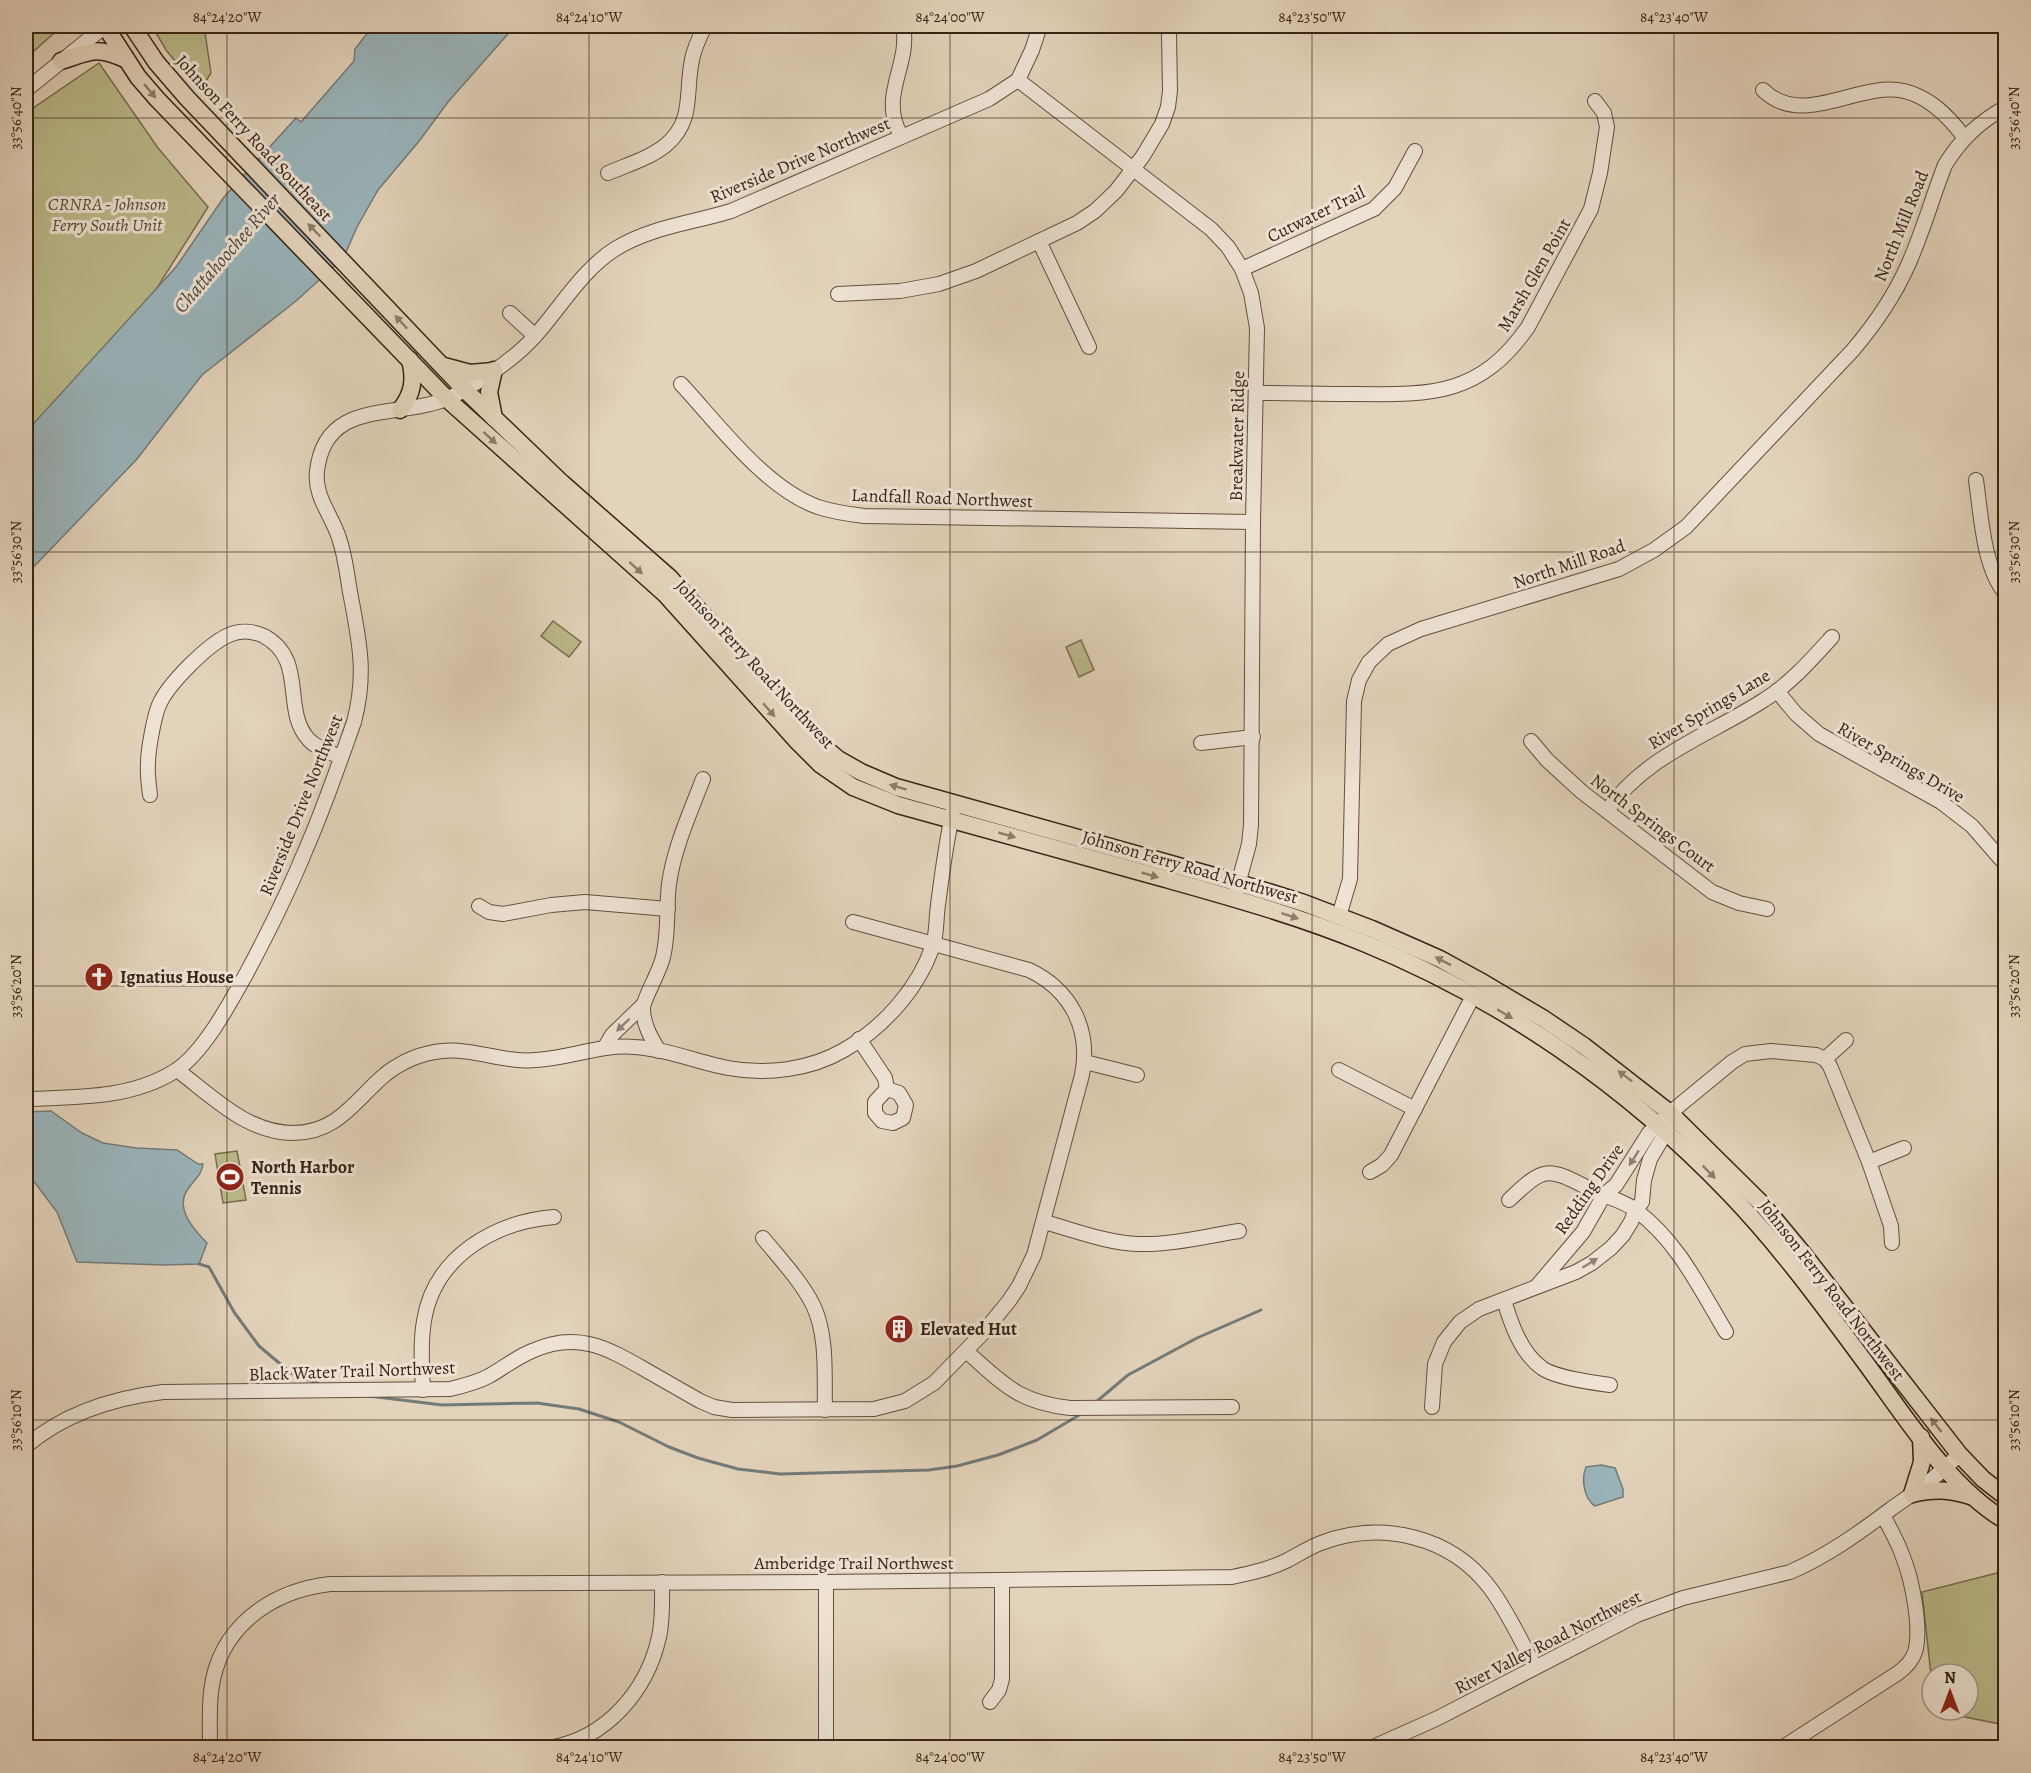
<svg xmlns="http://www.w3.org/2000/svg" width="2031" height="1773" viewBox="0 0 2031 1773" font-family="Alegreya,serif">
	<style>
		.green { fill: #bbba8b; stroke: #7a6e50; stroke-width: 1.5 }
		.water { fill: #9ab5bc; stroke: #737b79; stroke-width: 1.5 }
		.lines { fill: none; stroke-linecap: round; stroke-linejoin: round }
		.stream { stroke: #737b79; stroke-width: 3 }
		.minor-casing { stroke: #634f3e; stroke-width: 16 }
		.major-casing { stroke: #382314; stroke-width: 19 }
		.minor { stroke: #ede2d3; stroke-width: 14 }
		.major { stroke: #e3d3bb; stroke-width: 16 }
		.oneway { fill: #8e7b68 }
		.oneway2 { fill: #928274 }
		.ticks { fill: none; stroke: #382314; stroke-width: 1.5; stroke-opacity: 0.45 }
		.labels { text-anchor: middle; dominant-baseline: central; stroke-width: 6; stroke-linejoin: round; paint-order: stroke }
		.street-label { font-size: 18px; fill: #382314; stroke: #ede2d3 }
		.park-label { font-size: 18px; font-style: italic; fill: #594932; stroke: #ede2d3 }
		.poi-label { font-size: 18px; font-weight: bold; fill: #382314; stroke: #ede2d3; text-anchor: start }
		.water-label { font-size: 20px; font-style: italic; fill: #50483e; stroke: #ede2d3 }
		.neatline { fill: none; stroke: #382314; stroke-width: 2 }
		.ticks-label { font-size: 15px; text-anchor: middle; fill: #382314 }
	</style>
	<rect width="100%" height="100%" fill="#e3d3bb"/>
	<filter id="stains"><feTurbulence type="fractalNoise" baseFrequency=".00333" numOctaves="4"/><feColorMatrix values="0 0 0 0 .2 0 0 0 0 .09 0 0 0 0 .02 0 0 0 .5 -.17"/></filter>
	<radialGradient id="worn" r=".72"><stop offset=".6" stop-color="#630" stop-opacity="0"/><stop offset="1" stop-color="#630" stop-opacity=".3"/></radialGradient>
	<g class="green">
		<path d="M26,26h36l-36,32z"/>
		<path d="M152,26h52l7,47 -5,8 -10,3 -3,-1 -27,-33z"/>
		<path d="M99,63l59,85 50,59 -80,127 -102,110v-331z"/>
		<path d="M553,621l28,21 -12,15 -28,-21z"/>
		<path d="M1081,640l13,30 -15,7 -13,-30z"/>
		<path d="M237,1151l9,49 -23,3 -8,-49z"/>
		<path d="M2005,1571v154l-70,-14 33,-1v-36h-36v10l-10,-92z"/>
	</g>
	<g class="water">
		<path d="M373,26h142l-67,76 -28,38 -42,50 -21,37 -11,25 -9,12 -41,37 -94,74 -65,84 -111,116v-143l150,-165 48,-70 72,-79 5,4 53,-61 1,-12z"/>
		<path d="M51,1111l31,22 21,10 33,5 41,2 21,14h5c-1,11 -10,17 -15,25 -14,19 6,41 19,54l-8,21 -35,1 -87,-3 -20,-50 -31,-41v-59z"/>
		<path d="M1601,1465l14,3 8,21v8l-28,9c-11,-7 -14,-27 -9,-39z"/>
	</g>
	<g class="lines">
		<g class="stream">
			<path d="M199,1264l10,3 25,45 25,34 32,27 28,11"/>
			<path d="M369,1396l73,9 95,-2 42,6 40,13 50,25 29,11 40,11 42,5 149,-4 28,-4 41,-11 39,-15 44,-26"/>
			<path d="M1096,1402l32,-27 69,-37 64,-28"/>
		</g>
		<g class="minor-casing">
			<g id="minor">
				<path d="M1018,80l193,149 17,18 14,22 9,24 6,35 -4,194 -2,303 -2,19 -13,48"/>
				<path d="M26,90l79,-64"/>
				<path d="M1763,90c40,39 94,-9 141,1 26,6 45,26 60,46"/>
				<path d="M901,136c-23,-41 10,-71 2,-110"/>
				<path d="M608,173c19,-8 42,-15 58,-28 29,-25 19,-53 26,-85 2,-12 8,-24 13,-34"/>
				<path d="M1039,241l50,106"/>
				<path d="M1242,269l132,-60 21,-21 20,-37"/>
				<path d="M838,294l62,-3 39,-7 37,-13 101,-48 18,-12 21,-20 27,-35 19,-32 6,-17 2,-16 -1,-56"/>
				<path d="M510,313l25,23"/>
				<path d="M681,384c38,41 84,104 137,123 15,5 30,7 46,9l389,6"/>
				<path d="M1256,393c33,0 67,1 101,1 77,1 123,1 171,-67l63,-118 9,-36 7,-46 -3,-14 -9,-12"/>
				<path d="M1976,480c5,34 7,88 30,114"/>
				<path d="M1777,691l19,23 23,20 122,68 31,24 34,39"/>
				<path d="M1531,741l16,19 35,32 130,100 27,11 28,6"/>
				<path d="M1201,743l52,-6"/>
				<path d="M150,795c-1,-10 -3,-21 -2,-32 0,-13 6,-46 11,-58 9,-21 49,-61 70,-70 11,-5 24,-4 35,1 44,24 17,74 45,104 9,9 22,13 32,17"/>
				<path d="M1607,811c37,-55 103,-76 157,-111 26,-16 47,-40 68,-63"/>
				<path d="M479,906l10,6 14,2 48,-9 34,-3 83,7"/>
				<path d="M1339,916l11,-37 4,-178 5,-21 10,-18 19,-18 33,-15 198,-60 35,-19 32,-23 167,-177c22,-26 41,-53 55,-85 15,-33 24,-67 37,-100 16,-26 34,-43 61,-58"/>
				<path d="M859,1039l26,39 2,11 12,4 7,12 -3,13 -10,5 -11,-2 -7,-8v-11l12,-13"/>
				<path d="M605,1047l7,-12 31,-30"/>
				<path d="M659,1051c-8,-13 -16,-27 -16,-43 0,-8 17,-37 20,-51 6,-24 3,-48 6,-73 5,-36 21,-71 34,-105"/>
				<path d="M1825,1059l21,-19"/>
				<path d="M1085,1062l52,13"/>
				<path d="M177,1070c35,26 70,63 116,63 46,0 63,-35 94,-60 16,-12 35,-20 55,-22 32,-3 63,12 94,9 34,-2 65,-16 99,-13 32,2 62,15 93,21 38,7 82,2 116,-18 39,-22 75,-62 89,-105 4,-12 3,-27 5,-40 4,-31 8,-63 15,-94"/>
				<path d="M1339,1070l76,39"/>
				<path d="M26,1099c50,-2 105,0 149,-28 28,-18 54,-66 70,-95 22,-41 43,-83 61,-127 18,-41 33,-85 48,-127 13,-49 5,-82 -4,-130 -3,-18 -5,-37 -11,-54 -7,-23 -25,-41 -22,-67 9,-77 87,-49 138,-76 29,-16 59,-35 80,-59 26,-29 47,-66 80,-87 35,-22 77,-26 116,-38l258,-112 29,-19 14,-30 8,-24"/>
				<path d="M1869,1162l35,-14"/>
				<path d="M1370,1172l12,-7 9,-10 82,-159"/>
				<path d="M1509,1200c37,-35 38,-33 83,-10 14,7 33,11 45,21 42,32 63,78 89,121"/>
				<path d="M1044,1222c30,8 63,21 94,22 34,1 68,-8 101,-13"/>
				<path d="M763,1238c17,21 38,43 50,67 15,31 11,71 12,105"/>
				<path d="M1537,1286l46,-54 21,-37 12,-10 33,-52 21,-20 62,-51 13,-8 26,-3 45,4 9,4 5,7 39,96 22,64 1,17"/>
				<path d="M1504,1300c7,24 17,53 38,68 12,9 52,15 68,17"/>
				<path d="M966,1351c38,33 51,51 104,57l162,-1"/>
				<path d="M423,1390c-1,-22 -3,-46 1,-69 10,-64 70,-99 130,-104"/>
				<path d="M1432,1407l3,-43 9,-22 16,-20 19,-13 97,-37 16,-9 19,-15 12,-13 8,-13 5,-13 6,-7 2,-22 6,-21 21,-35"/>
				<path d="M26,1446c39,-33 87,-48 137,-54l287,-3c13,-3 26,-6 39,-13 14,-8 28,-19 43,-25 44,-20 74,-4 112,18 19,11 37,21 56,32l14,6 18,3 142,-1 31,-8 29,-18 48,-49 27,-33 10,-15 15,-31 48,-180c9,-46 -11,-85 -53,-105l-176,-48"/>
				<path d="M826,1582v166"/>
				<path d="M990,1702l9,-12 3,-11v-99"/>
				<path d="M210,1748c0,-19 -1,-38 1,-56 7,-64 59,-101 119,-108l496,-2 406,-5c19,-4 38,-8 56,-17 11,-6 22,-13 33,-17 60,-23 130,-7 169,45 18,24 31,53 45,79"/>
				<path d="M549,1748c57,-9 98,-57 110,-111 4,-18 3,-37 3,-55"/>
				<path d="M1371,1748l67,-30 199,-103 46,-17 107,-26c37,-16 69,-39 101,-63 24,-17 48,-33 68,-55"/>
				<path d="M1782,1748l116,-75c7,-5 14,-12 17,-21 7,-23 -3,-73 -12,-95 -5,-15 -13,-28 -20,-42"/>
			</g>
		</g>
		<g class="major-casing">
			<g id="major">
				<path d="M105,26l33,51 19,22 290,300 218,195 131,146 25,25 32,22 45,18c86,24 172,47 257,71 71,20 141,39 209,67 137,56 263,143 365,250 52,54 96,115 141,176 38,52 80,119 136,152"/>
				<path d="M132,26l24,36 31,36 277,291 98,94 108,95 144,161 24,20 23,13 35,15 343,96 65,20 68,26 68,30 40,22 64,38 40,27 86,67 91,90 40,48 158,203 24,25 23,18"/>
				<path d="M61,61c31,-10 35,-15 66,-1"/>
				<path d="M444,366l26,7 23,-2"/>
				<path d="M400,410c13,-16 15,-30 10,-50"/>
				<path d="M494,418l-5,-26 5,-22"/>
				<path d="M1912,1494c21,-5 37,-5 58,2"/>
				<path d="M1912,1494l10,-32 -1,-25"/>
			</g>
		</g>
		<use href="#minor" class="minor"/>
		<use href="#major" class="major"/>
	</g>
	<defs><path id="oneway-solid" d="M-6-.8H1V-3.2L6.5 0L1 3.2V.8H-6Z" transform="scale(1.5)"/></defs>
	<g class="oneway">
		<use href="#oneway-solid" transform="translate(150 91) rotate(50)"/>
		<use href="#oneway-solid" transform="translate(314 230) rotate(-134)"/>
		<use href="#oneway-solid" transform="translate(401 322) rotate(-133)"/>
		<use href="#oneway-solid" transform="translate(490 438) rotate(42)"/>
		<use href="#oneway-solid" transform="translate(636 568) rotate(42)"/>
		<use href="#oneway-solid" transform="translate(769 710) rotate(49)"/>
		<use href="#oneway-solid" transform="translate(898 787) rotate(-163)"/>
		<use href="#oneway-solid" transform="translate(1007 835) rotate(16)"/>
		<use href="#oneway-solid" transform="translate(1150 875) rotate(16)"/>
		<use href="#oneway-solid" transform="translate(1290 916) rotate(18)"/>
		<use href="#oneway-solid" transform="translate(1443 961) rotate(-153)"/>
		<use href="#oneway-solid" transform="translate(1505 1014) rotate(31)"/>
		<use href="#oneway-solid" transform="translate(1625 1076) rotate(-143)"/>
		<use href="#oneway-solid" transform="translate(1709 1172) rotate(45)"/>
		<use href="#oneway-solid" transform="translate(1936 1425) rotate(-128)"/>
	</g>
	<g class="oneway2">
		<use href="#oneway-solid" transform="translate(623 1025) rotate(136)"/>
		<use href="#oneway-solid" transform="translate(1634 1158) rotate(122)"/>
		<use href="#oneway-solid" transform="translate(1590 1263) rotate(-32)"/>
	</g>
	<path class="ticks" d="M227,26v1722M589,26v1722M950,26v1722M1312,26v1722M1674,26v1722M26,118h1980M26,552h1980M26,986h1980M26,1420h1980"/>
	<defs>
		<g id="church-disc" transform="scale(1.5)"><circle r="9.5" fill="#8f2418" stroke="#ede2d3"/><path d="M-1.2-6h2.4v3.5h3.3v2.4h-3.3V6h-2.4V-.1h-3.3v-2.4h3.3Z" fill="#fff"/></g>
		<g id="stadium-disc" transform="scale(1.5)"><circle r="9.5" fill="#8f2418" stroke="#ede2d3"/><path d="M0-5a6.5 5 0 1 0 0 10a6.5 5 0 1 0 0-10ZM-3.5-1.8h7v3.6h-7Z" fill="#fff"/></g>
		<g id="building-disc" transform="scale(1.5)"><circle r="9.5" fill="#8f2418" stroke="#ede2d3"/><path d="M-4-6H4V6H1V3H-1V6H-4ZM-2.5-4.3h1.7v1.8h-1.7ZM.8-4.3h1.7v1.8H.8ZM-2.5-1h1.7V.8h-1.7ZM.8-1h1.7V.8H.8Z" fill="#fff"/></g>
	</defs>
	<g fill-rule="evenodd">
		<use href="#church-disc" x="99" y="977"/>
		<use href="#stadium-disc" x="230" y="1177"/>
		<use href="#building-disc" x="899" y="1329"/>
	</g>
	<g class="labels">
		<g class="street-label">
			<text transform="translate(254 138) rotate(47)">Johnson Ferry Road Southeast</text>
			<text transform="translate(800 160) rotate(-23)">Riverside Drive Northwest</text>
			<text transform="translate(1316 214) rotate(-26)">Cutwater Trail</text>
			<text transform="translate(1901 226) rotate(-68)">North Mill Road</text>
			<text transform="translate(1534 275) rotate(-60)">Marsh Glen Point</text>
			<text transform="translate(1237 436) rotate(-89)">Breakwater Ridge</text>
			<text transform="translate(942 498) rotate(2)">Landfall Road Northwest</text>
			<text transform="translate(1569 564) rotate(-19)">North Mill Road</text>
			<text transform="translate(755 664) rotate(47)">Johnson Ferry Road Northwest</text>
			<text transform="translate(1709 709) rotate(-31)">River Springs Lane</text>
			<text transform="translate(1901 762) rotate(30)">River Springs Drive</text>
			<text transform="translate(301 805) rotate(-68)">Riverside Drive Northwest</text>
			<text transform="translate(1653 823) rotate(37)">North Springs Court</text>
			<text transform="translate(1190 867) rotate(16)">Johnson Ferry Road Northwest</text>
			<text transform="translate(1589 1189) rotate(-55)">Redding Drive</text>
			<text transform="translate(1832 1290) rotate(52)">Johnson Ferry Road Northwest</text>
			<text transform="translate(352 1371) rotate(-2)">Black Water Trail Northwest</text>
			<text x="854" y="1563">Amberidge Trail Northwest</text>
			<text transform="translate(1548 1642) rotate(-27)">River Valley Road Northwest</text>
		</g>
		<g class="park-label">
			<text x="107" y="204">CRNRA - Johnson<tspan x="107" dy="21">Ferry South Unit</tspan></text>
		</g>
		<g class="poi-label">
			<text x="120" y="977">Ignatius House</text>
			<text x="251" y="1167">North Harbor<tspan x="251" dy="21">Tennis</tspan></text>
			<text x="920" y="1329">Elevated Hut</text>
		</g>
		<g class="water-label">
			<text transform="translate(227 253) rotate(-49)">Chattahoochee River</text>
		</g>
	</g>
	<rect width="2031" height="1773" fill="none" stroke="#e3d3bb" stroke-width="66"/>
	<g transform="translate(1950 1692)"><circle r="28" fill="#ede2d3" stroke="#a59687" stroke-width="1.5"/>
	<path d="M0-4.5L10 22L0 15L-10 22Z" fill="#8f2418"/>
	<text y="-9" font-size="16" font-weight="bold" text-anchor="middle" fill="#382314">N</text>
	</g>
	<rect x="33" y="33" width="1965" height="1707" class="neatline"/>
	<g class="ticks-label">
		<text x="227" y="22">84°24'20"W</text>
		<text x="589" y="22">84°24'10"W</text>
		<text x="950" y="22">84°24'00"W</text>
		<text x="1312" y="22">84°23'50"W</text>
		<text x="1674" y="22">84°23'40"W</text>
		<text transform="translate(16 118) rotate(-90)" y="5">33°56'40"N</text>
		<text transform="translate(2014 118) rotate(-90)" y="5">33°56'40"N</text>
		<text transform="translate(16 552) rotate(-90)" y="5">33°56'30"N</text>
		<text transform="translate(2014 552) rotate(-90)" y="5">33°56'30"N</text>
		<text transform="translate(16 986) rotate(-90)" y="5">33°56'20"N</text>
		<text transform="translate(2014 986) rotate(-90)" y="5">33°56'20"N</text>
		<text transform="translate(16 1420) rotate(-90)" y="5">33°56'10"N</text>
		<text transform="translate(2014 1420) rotate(-90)" y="5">33°56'10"N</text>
		<text x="227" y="1762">84°24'20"W</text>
		<text x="589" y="1762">84°24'10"W</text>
		<text x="950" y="1762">84°24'00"W</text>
		<text x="1312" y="1762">84°23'50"W</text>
		<text x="1674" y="1762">84°23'40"W</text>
	</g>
	<rect width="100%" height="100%" filter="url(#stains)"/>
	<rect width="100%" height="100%" fill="url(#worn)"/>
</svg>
